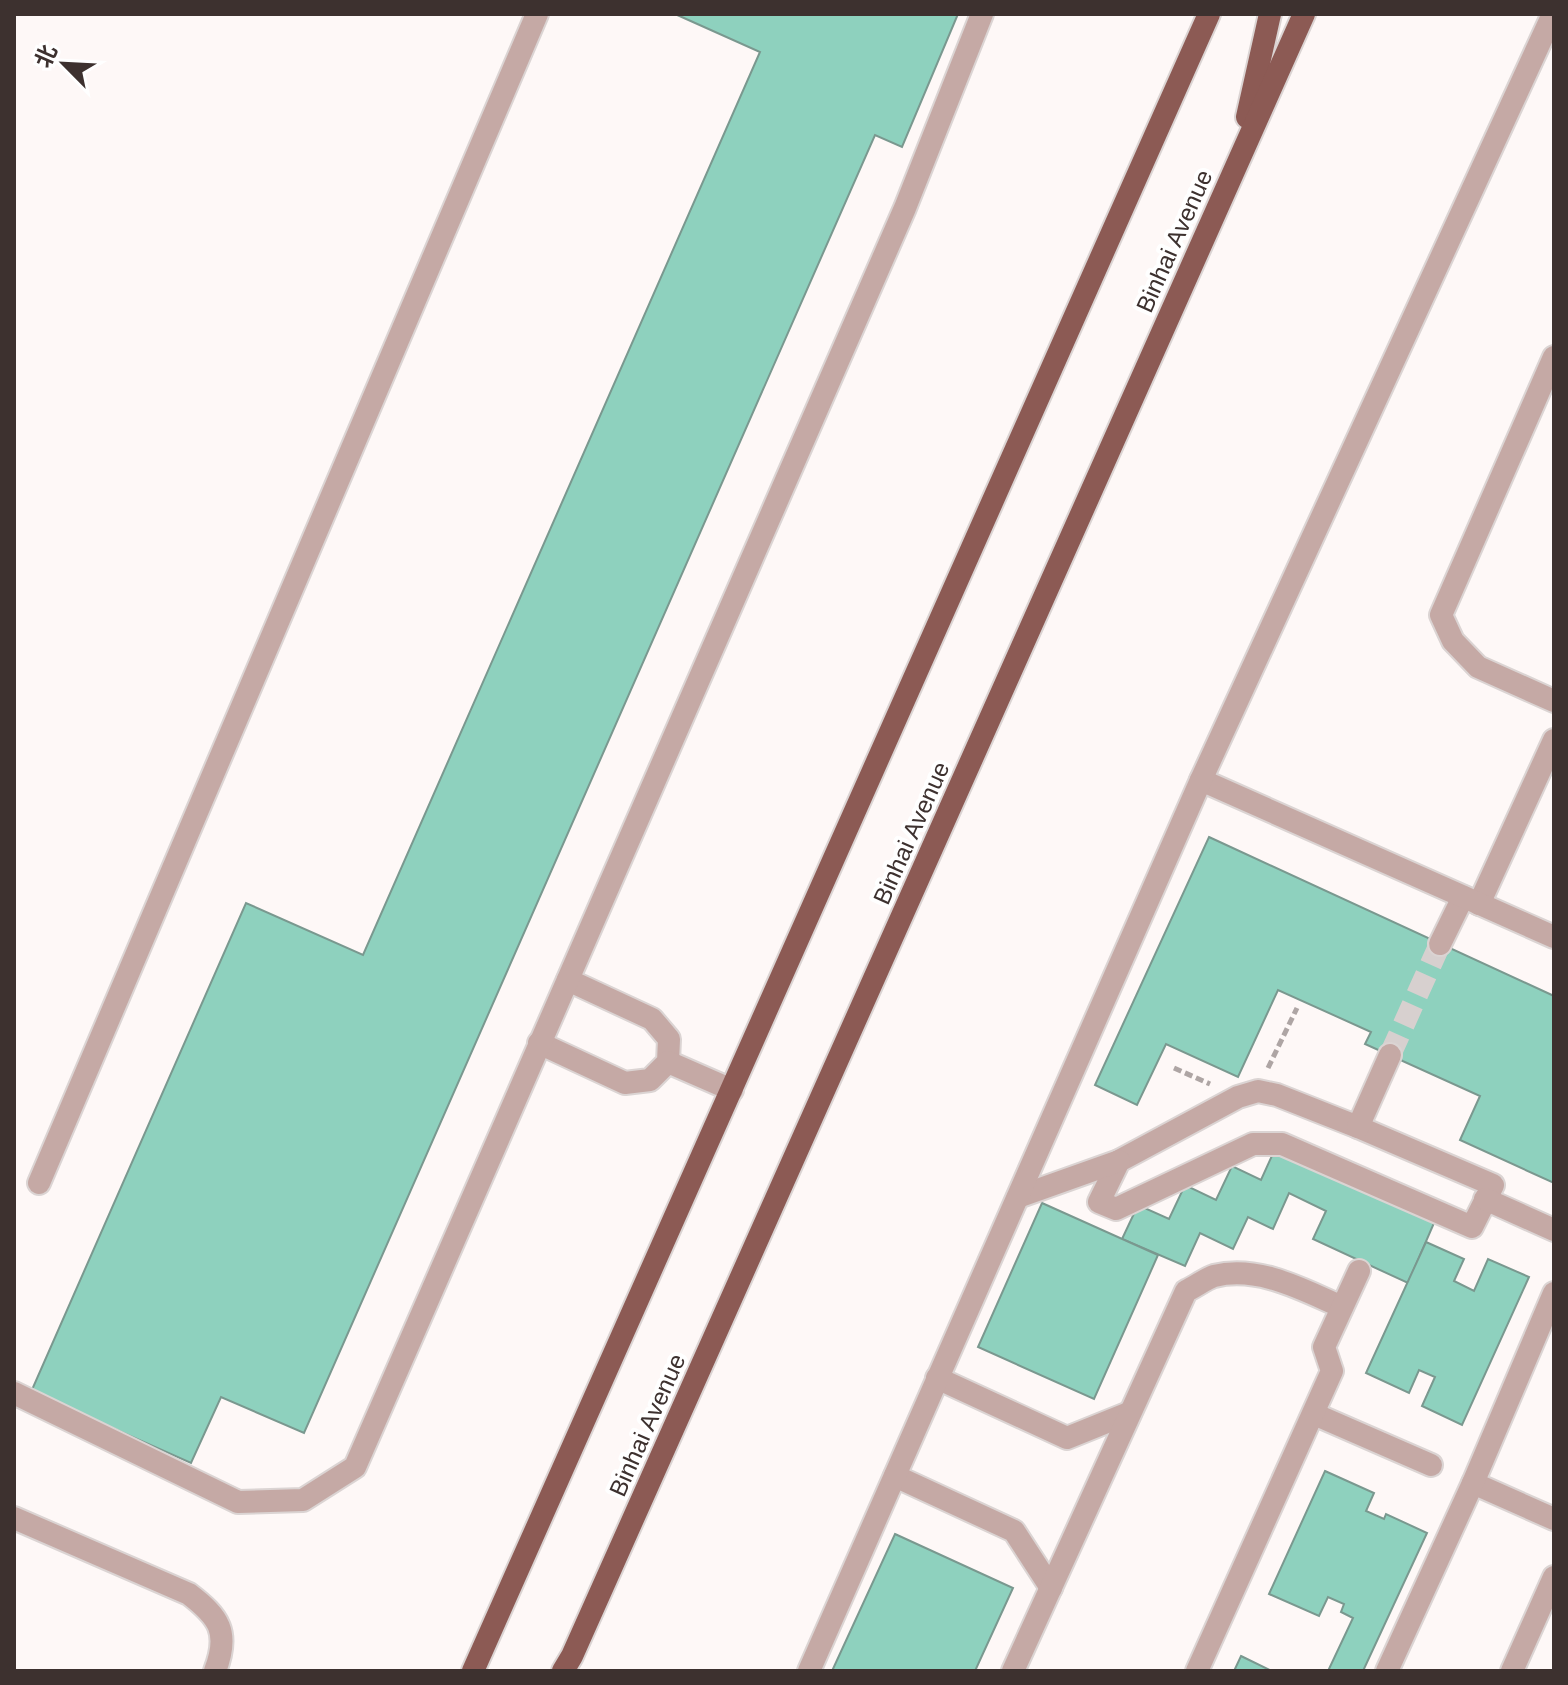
<svg xmlns="http://www.w3.org/2000/svg" width="1568" height="1685" viewBox="0 0 1568 1685" font-family="Helvetica,'Noto Sans SC',sans-serif">
	<style>
		.building { fill: #8ed1be; stroke: #7a988f; stroke-width: 2 }
		.lines { fill: none; stroke-linecap: round; stroke-linejoin: round }
		.pedestrian-tunnel { stroke: #d7d0cf; stroke-width: 22; stroke-dasharray: 22 11; stroke-linecap: butt }
		.pedestrian-casing { stroke: #dbd4d3; stroke-width: 26 }
		.minor-casing { stroke: #dbd4d3; stroke-width: 26 }
		.trunk-casing { stroke: #dbd4d3; stroke-width: 26 }
		.path { stroke: #aea5a4; stroke-width: 5; stroke-dasharray: 8 4; stroke-linecap: butt }
		.pedestrian { stroke: #c5a9a5; stroke-width: 22 }
		.minor { stroke: #c5a9a5; stroke-width: 22 }
		.trunk { stroke: #8c5a54; stroke-width: 22 }
		.labels { text-anchor: middle; dominant-baseline: central; stroke-width: 8; stroke-linejoin: round; paint-order: stroke }
		.street-label { font-size: 24px; fill: #3d312f; stroke: #fff }
	</style>
	<rect width="100%" height="100%" fill="#fef8f7"/>
	<g class="building">
		<path d="M675,14h283l-56,133 -27,-12 -571,1298 -83,-36 -30,66 -160,-71 215,-489 117,52 397,-903z"/>
		<path d="M1209,837l345,159v187l-94,-43 20,-44 -115,-52 6,-12 -93,-42 -40,87 -72,-33 -29,61 -42,-20z"/>
		<path d="M1275,1149l159,74 -26,60 -95,-44 13,-28 -37,-18 -16,36 -25,-12 -15,32 -33,-16 -15,33 -63,-27 16,-34 31,14 16,-34 31,15 16,-34 29,14z"/>
		<path d="M1042,1203l116,52 -64,144 -116,-52z"/>
		<path d="M1426,1242l38,17 -10,22 20,10 14,-32 41,18 -67,148 -40,-19 13,-29 -16,-7 -10,23 -43,-20z"/>
		<path d="M1325,1471l49,22 -8,18 18,8 2,-5 41,19 -64,138h-35l25,-53 -12,-6 3,-8 -16,-7 -9,19 -50,-22z"/>
		<path d="M895,1534l118,54 -38,83h-143z"/>
		<path d="M1241,1656l31,15h-38z"/>
	</g>
	<g class="lines">
		<path class="pedestrian-tunnel" d="M1390,1055l50,-111"/>
		<g class="pedestrian-casing">
			<g id="pedestrian">
				<path d="M1554,357l-113,258 12,26 25,26 76,34"/>
				<path d="M1479,904l75,-164"/>
				<path d="M1440,944l23,-47"/>
				<path d="M1258,1091l19,4 81,32 135,58 -21,42 -190,-83h-29l-137,65 -17,-7 20,-41 119,-64z"/>
				<path d="M1358,1127l32,-72"/>
				<path d="M1018,1197l101,-36"/>
				<path d="M1485,1199l69,31"/>
				<path d="M937,1378l130,60 62,-25"/>
				<path d="M1314,1414l117,51"/>
				<path d="M895,1476l119,55 37,57"/>
				<path d="M1013,1671l173,-380c9,-4 19,-12 28,-15 45,-11 89,14 128,31"/>
				<path d="M1197,1671l135,-300 -8,-24 35,-76"/>
			</g>
		</g>
		<g class="minor-casing">
			<g id="minor">
				<path d="M1201,780l353,157"/>
				<path d="M539,1043l86,40 25,-3 18,-18 1,-23 -17,-20 -84,-39"/>
				<path d="M668,1062l64,28"/>
				<path d="M39,1183l498,-1169"/>
				<path d="M14,1393l224,109 65,-2 52,-33 550,-1259 77,-194"/>
				<path d="M1473,1483l81,36"/>
				<path d="M14,1518l175,76c30,23 41,38 26,77"/>
				<path d="M809,1671l392,-891 352,-766"/>
				<path d="M1387,1671l86,-188 81,-190"/>
				<path d="M1512,1671l42,-94"/>
			</g>
		</g>
		<g class="trunk-casing">
			<g id="trunk">
				<path d="M1247,117l23,-103"/>
				<path d="M473,1671l736,-1657"/>
				<path d="M563,1671l9,-15 732,-1642"/>
			</g>
		</g>
		<g class="path">
			<path d="M1174,1068l36,16"/>
			<path d="M1268,1068l29,-60"/>
		</g>
		<use href="#pedestrian" class="pedestrian"/>
		<use href="#minor" class="minor"/>
		<use href="#trunk" class="trunk"/>
	</g>
	<g class="labels">
		<g class="street-label">
			<text transform="translate(1174 241) rotate(-66)">Binhai Avenue</text>
			<text transform="translate(911 833) rotate(-66)">Binhai Avenue</text>
			<text transform="translate(647 1425) rotate(-66)">Binhai Avenue</text>
		</g>
	</g>
	<rect width="1568" height="1685" fill="none" stroke="#3d312f" stroke-width="32"/>
	<g transform="translate(64 64) rotate(294)" stroke="#ffffff" stroke-width="6" paint-order="stroke">
	<path d="M0-6L14 30L0 20L-14 30Z" fill="#3d312f"/>
	<text y="-12" font-size="22" font-weight="bold" text-anchor="middle" fill="#3d312f">北</text>
	</g>
</svg>
